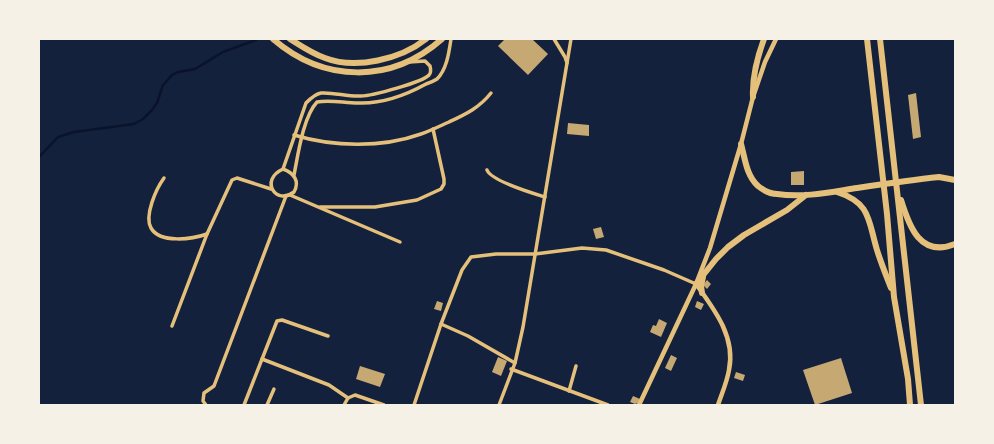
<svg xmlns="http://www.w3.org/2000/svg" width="994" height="444" viewBox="0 0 994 444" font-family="Arial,sans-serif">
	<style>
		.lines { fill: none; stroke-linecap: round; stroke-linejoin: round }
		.stream { stroke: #0b132b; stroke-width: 2.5 }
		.building { fill: #c6a872 }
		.minor { stroke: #e5c07b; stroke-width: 3.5 }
		.tertiary { stroke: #e5c07b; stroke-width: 4.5 }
		.trunk { stroke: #e5c07b; stroke-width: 6 }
	</style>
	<rect width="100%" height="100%" fill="#14213d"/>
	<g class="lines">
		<path class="stream" d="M39,157l19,-20 16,-5 60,-8 9,-5 9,-9 5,-7 6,-18 9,-10 6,-3 17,-3 28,-17 33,-12"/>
	</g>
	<g class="building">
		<path d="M505,39h27l16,15 -20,21 -30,-29z"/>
		<path d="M916,93l5,44 -8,2 -5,-44z"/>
		<path d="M568,123l21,2v11l-22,-2z"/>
		<path d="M804,171v14h-13v-13z"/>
		<path d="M601,227l3,10 -8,2 -3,-10z"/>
		<path d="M707,280l4,4 -4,5 -4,-4z"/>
		<path d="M437,301l6,2 -2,8 -7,-2z"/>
		<path d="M697,301l7,3 -3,6 -6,-3z"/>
		<path d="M659,319l8,4 -6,14 -11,-5 3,-7 3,1z"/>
		<path d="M671,355l6,3 -6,13 -6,-3z"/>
		<path d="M498,357l9,4 -6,15 -9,-4z"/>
		<path d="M841,358l11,35 -37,12 -12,-35z"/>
		<path d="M360,366l25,8 -5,13 -24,-8z"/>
		<path d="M736,372l9,3 -2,6 -9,-3z"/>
		<path d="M633,396l7,3 -2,4 -3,1 -5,-2z"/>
	</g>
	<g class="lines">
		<g class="minor">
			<path d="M554,39l11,18 2,6"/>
			<path d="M294,135c39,12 88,13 127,-1 9,-3 19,-8 28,-12 17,-8 30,-14 42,-29"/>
			<path d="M283,169c11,4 17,12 11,23 -18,14 -35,-12 -11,-23l23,-66c4,-4 9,-9 15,-10 13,-1 27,4 40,3 11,0 62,-14 68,-21 2,-2 2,-5 1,-9l-5,-5 -16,1"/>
			<path d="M487,170c4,11 45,23 58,27"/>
			<path d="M294,175c4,-20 9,-58 23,-73 15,-3 30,2 45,1 23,0 44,-8 64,-19 3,-1 8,-3 11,-5 10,-10 12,-27 14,-40"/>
			<path d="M164,178c-8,11 -20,38 -13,50 9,16 42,11 56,6"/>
			<path d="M290,195l110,47"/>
			<path d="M320,207h55l42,-7 24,-11 3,-5v-5l-11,-50"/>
			<path d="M441,324l27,12 47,27"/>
			<path d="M172,326l35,-92 25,-54 5,-2 34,11"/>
			<path d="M262,359l67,26 19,13"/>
			<path d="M511,369l97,36"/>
			<path d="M569,391l7,-25"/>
			<path d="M348,398l7,-3 29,10"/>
			<path d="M206,405l-3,-4 1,-8 10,-7 72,-190"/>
			<path d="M244,405l33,-84 5,-1 46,16"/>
			<path d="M267,405l7,-16"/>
			<path d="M344,405l4,-7"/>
			<path d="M414,405l27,-81 21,-54 9,-13 25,-3h39l47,-6 24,2 58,20 32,14"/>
			<path d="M499,405l16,-42 8,-36 48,-288"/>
		</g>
		<g class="tertiary">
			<path d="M696,284c18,25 40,53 33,86 -2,12 -7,23 -11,35"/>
			<path d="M639,405l57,-121 14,-36 31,-104 12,-47 12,-35 11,-23"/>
		</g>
		<g class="trunk">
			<path d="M273,39c51,44 118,45 169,0"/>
			<path d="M290,39c11,7 23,15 35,19 31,12 76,1 101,-19"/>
			<path d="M867,39l20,175 7,83 14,82 2,26"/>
			<path d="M880,39l41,366"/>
			<path d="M753,97c-1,-21 4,-39 11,-58"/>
			<path d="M741,144c4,14 5,31 17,42 5,4 13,8 19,8 27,4 54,-2 80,-6 27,-4 54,-8 82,-11l16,3"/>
			<path d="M837,192c34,11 31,28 40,58 4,13 9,25 14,38"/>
			<path d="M901,200c8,26 19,58 54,44"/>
			<path d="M696,284l20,-25 12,-12 16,-12 43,-25 19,-15"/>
			<path d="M702,293l-1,-7 2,-9"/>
		</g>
	</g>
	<rect width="994" height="444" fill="none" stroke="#f6f1e7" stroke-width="80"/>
</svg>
